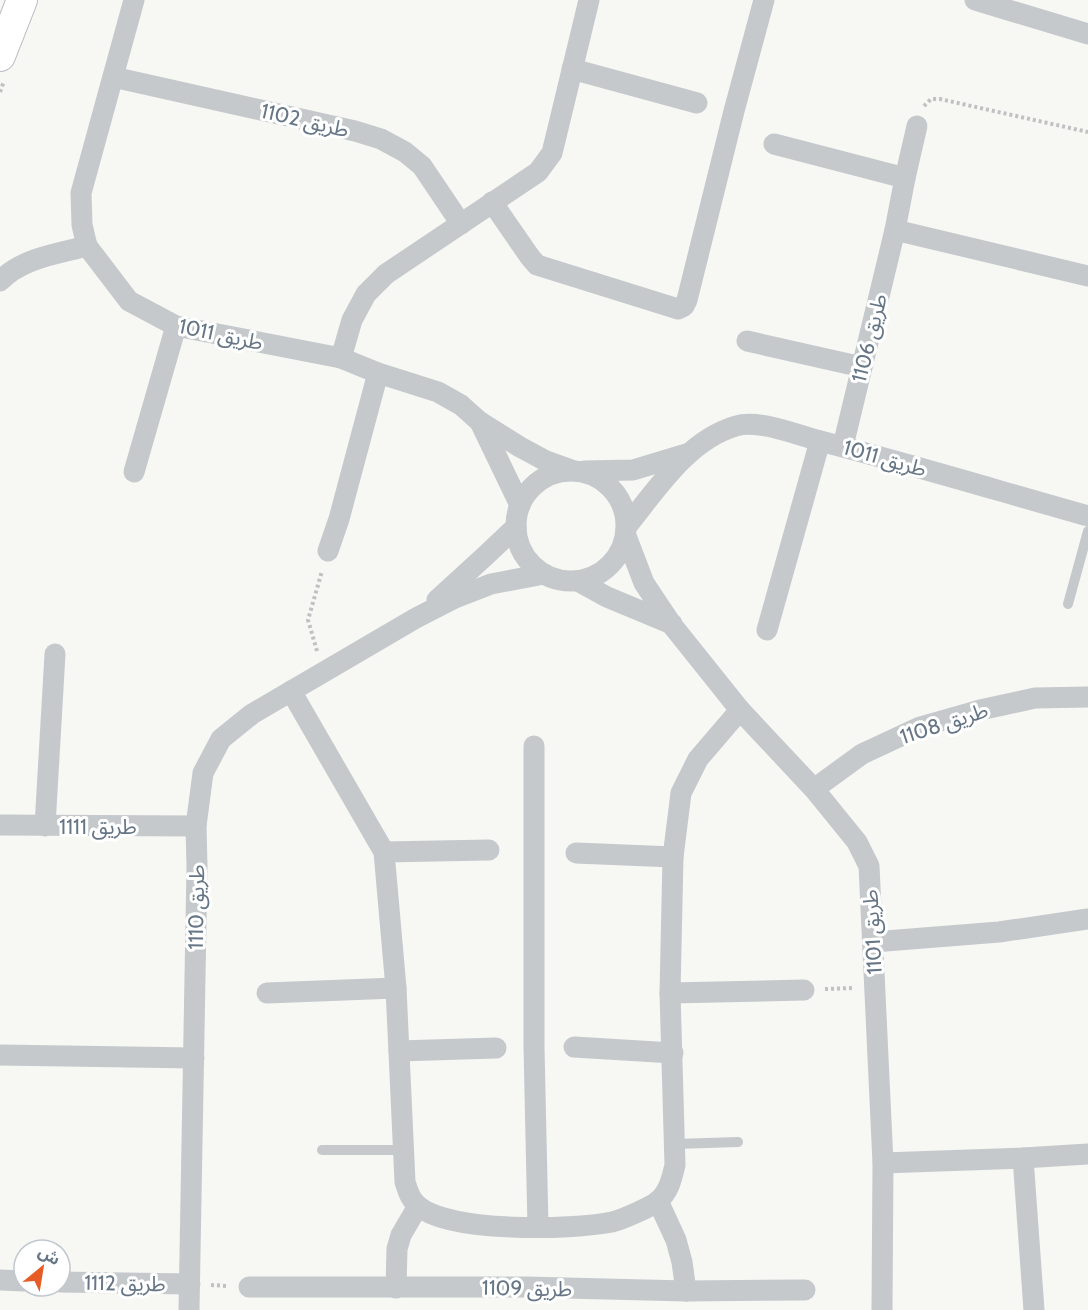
<svg xmlns="http://www.w3.org/2000/svg" width="1088" height="1310" viewBox="0 0 1088 1310" font-family="Cabin,'Noto Sans Arabic',sans-serif">
	<style>
		.lines { fill: none; stroke-linecap: round; stroke-linejoin: round }
		.secondary-casing { stroke: #b7bcc1; stroke-width: 32 }
		.path { stroke: #bfc1c3; stroke-width: 4; stroke-dasharray: 3 3; stroke-linecap: butt }
		.lane { stroke: #c5c9cc; stroke-width: 10 }
		.street { stroke: #c5c9cc; stroke-width: 21 }
		.secondary { stroke: #fff; stroke-width: 30 }
		.labels { text-anchor: middle; dominant-baseline: central; stroke-width: 6; stroke-linejoin: round; paint-order: stroke }
		.street-label { font-size: 21px; fill: #667686; stroke: #fff }
	</style>
	<rect width="100%" height="100%" fill="#f7f7f4"/>
	<g class="lines">
		<g class="secondary-casing">
			<path id="secondary" d="M0,56l22,-56"/>
		</g>
		<g class="path">
			<path d="M0,92l4,-11"/>
			<path d="M924,106l7,-7h9l148,33"/>
			<path d="M317,651l-9,-31 14,-49"/>
			<path d="M825,989l28,-1"/>
			<path d="M211,1285l17,1"/>
		</g>
		<g class="lane">
			<path d="M1068,604l20,-73"/>
			<path d="M675,1144l63,-2"/>
			<path d="M322,1150h82"/>
		</g>
		<g class="street">
			<path d="M134,0l-53,193 1,32 5,21 42,55 47,25 165,32 37,15 60,19 23,13 19,17 40,25 26,14 25,9"/>
			<path d="M975,0l113,34"/>
			<path d="M572,69l125,34"/>
			<path d="M113,77l242,54 26,8 24,13 17,14 39,58"/>
			<path d="M774,144l131,34 -10,52 -52,216"/>
			<path d="M905,178l12,-52"/>
			<path d="M492,202l38,55 7,8 141,44 6,-3 3,-6 47,-189 30,-111"/>
			<path d="M895,230l193,46"/>
			<path d="M0,281c22,-23 57,-27 87,-35"/>
			<path d="M747,341l115,26"/>
			<path d="M341,358l11,-38 14,-26 20,-20 152,-102 14,-19 37,-153"/>
			<path d="M480,422l40,83"/>
			<path d="M584,471l49,-1 53,-16"/>
			<circle cx="571" cy="526" r="55"/>
			<path d="M134,472l42,-146"/>
			<path d="M627,526c30,-37 61,-86 109,-100 23,-7 61,9 84,15 90,23 179,50 268,75"/>
			<path d="M626,536l18,47 28,42 68,85 74,79 43,53 12,24 14,297 -1,147"/>
			<path d="M328,551l11,-32 39,-146"/>
			<path d="M578,581l29,16 65,27"/>
			<path d="M437,600l46,-42 33,-31"/>
			<path d="M767,630l53,-189"/>
			<path d="M291,691l93,161 12,136 9,194c3,9 5,17 13,24 32,27 153,24 194,16 9,-2 39,-15 46,-21 11,-9 14,-23 17,-36l-5,-172 3,-136 8,-64 17,-34 42,-49"/>
			<path d="M534,746v301l4,180"/>
			<path d="M814,789l48,-35 58,-27 60,-17 55,-12 53,-1"/>
			<path d="M0,825l196,1"/>
			<path d="M45,826l10,-172"/>
			<path d="M384,852l105,-2"/>
			<path d="M576,853l97,4"/>
			<path d="M873,942l126,-10 89,-13"/>
			<path d="M267,993l129,-5"/>
			<path d="M670,993l134,-3"/>
			<path d="M574,1047l99,6"/>
			<path d="M399,1051l97,-3"/>
			<path d="M0,1055l194,3"/>
			<path d="M1023,1158l11,152"/>
			<path d="M883,1163l140,-5 65,-4"/>
			<path d="M658,1201l18,39 6,22 4,29"/>
			<path d="M0,1280l24,1"/>
			<path d="M60,1282l130,2"/>
			<path d="M249,1287h277l160,4 119,-1"/>
			<path d="M396,1288l1,-39 4,-14 17,-29"/>
			<path d="M189,1310l8,-444 -1,-40 7,-53 18,-34 31,-25 164,-96 39,-20 36,-14 53,-10"/>
		</g>
		<use href="#secondary" class="secondary"/>
	</g>
	<g class="labels">
		<g class="street-label">
			<text transform="translate(305 120) rotate(13)">طريق 1102</text>
			<text transform="translate(221 334) rotate(12)">طريق 1011</text>
			<text transform="translate(869 338) rotate(-76)">طريق 1106</text>
			<text transform="translate(885 458) rotate(16)">طريق 1011</text>
			<text transform="translate(944 723) rotate(-18)">طريق 1108</text>
			<text x="98" y="826">طريق 1111</text>
			<text transform="translate(196 907) rotate(-89)">طريق 1110</text>
			<text transform="translate(872 932) rotate(-93)">طريق 1101</text>
			<text transform="translate(125 1283) rotate(1)">طريق 1112</text>
			<text transform="translate(527 1288) rotate(1)">طريق 1109</text>
		</g>
	</g>
	<g transform="translate(42 1268) rotate(30)"><circle r="28" fill="#ffffff" stroke="#c2c8cf" stroke-width="1.5"/>
	<path d="M0-4.5L10 22L0 15L-10 22Z" fill="#e65b26"/>
	<text y="-9" font-size="16" font-weight="bold" text-anchor="middle" fill="#667686">ش</text>
	</g>
</svg>
